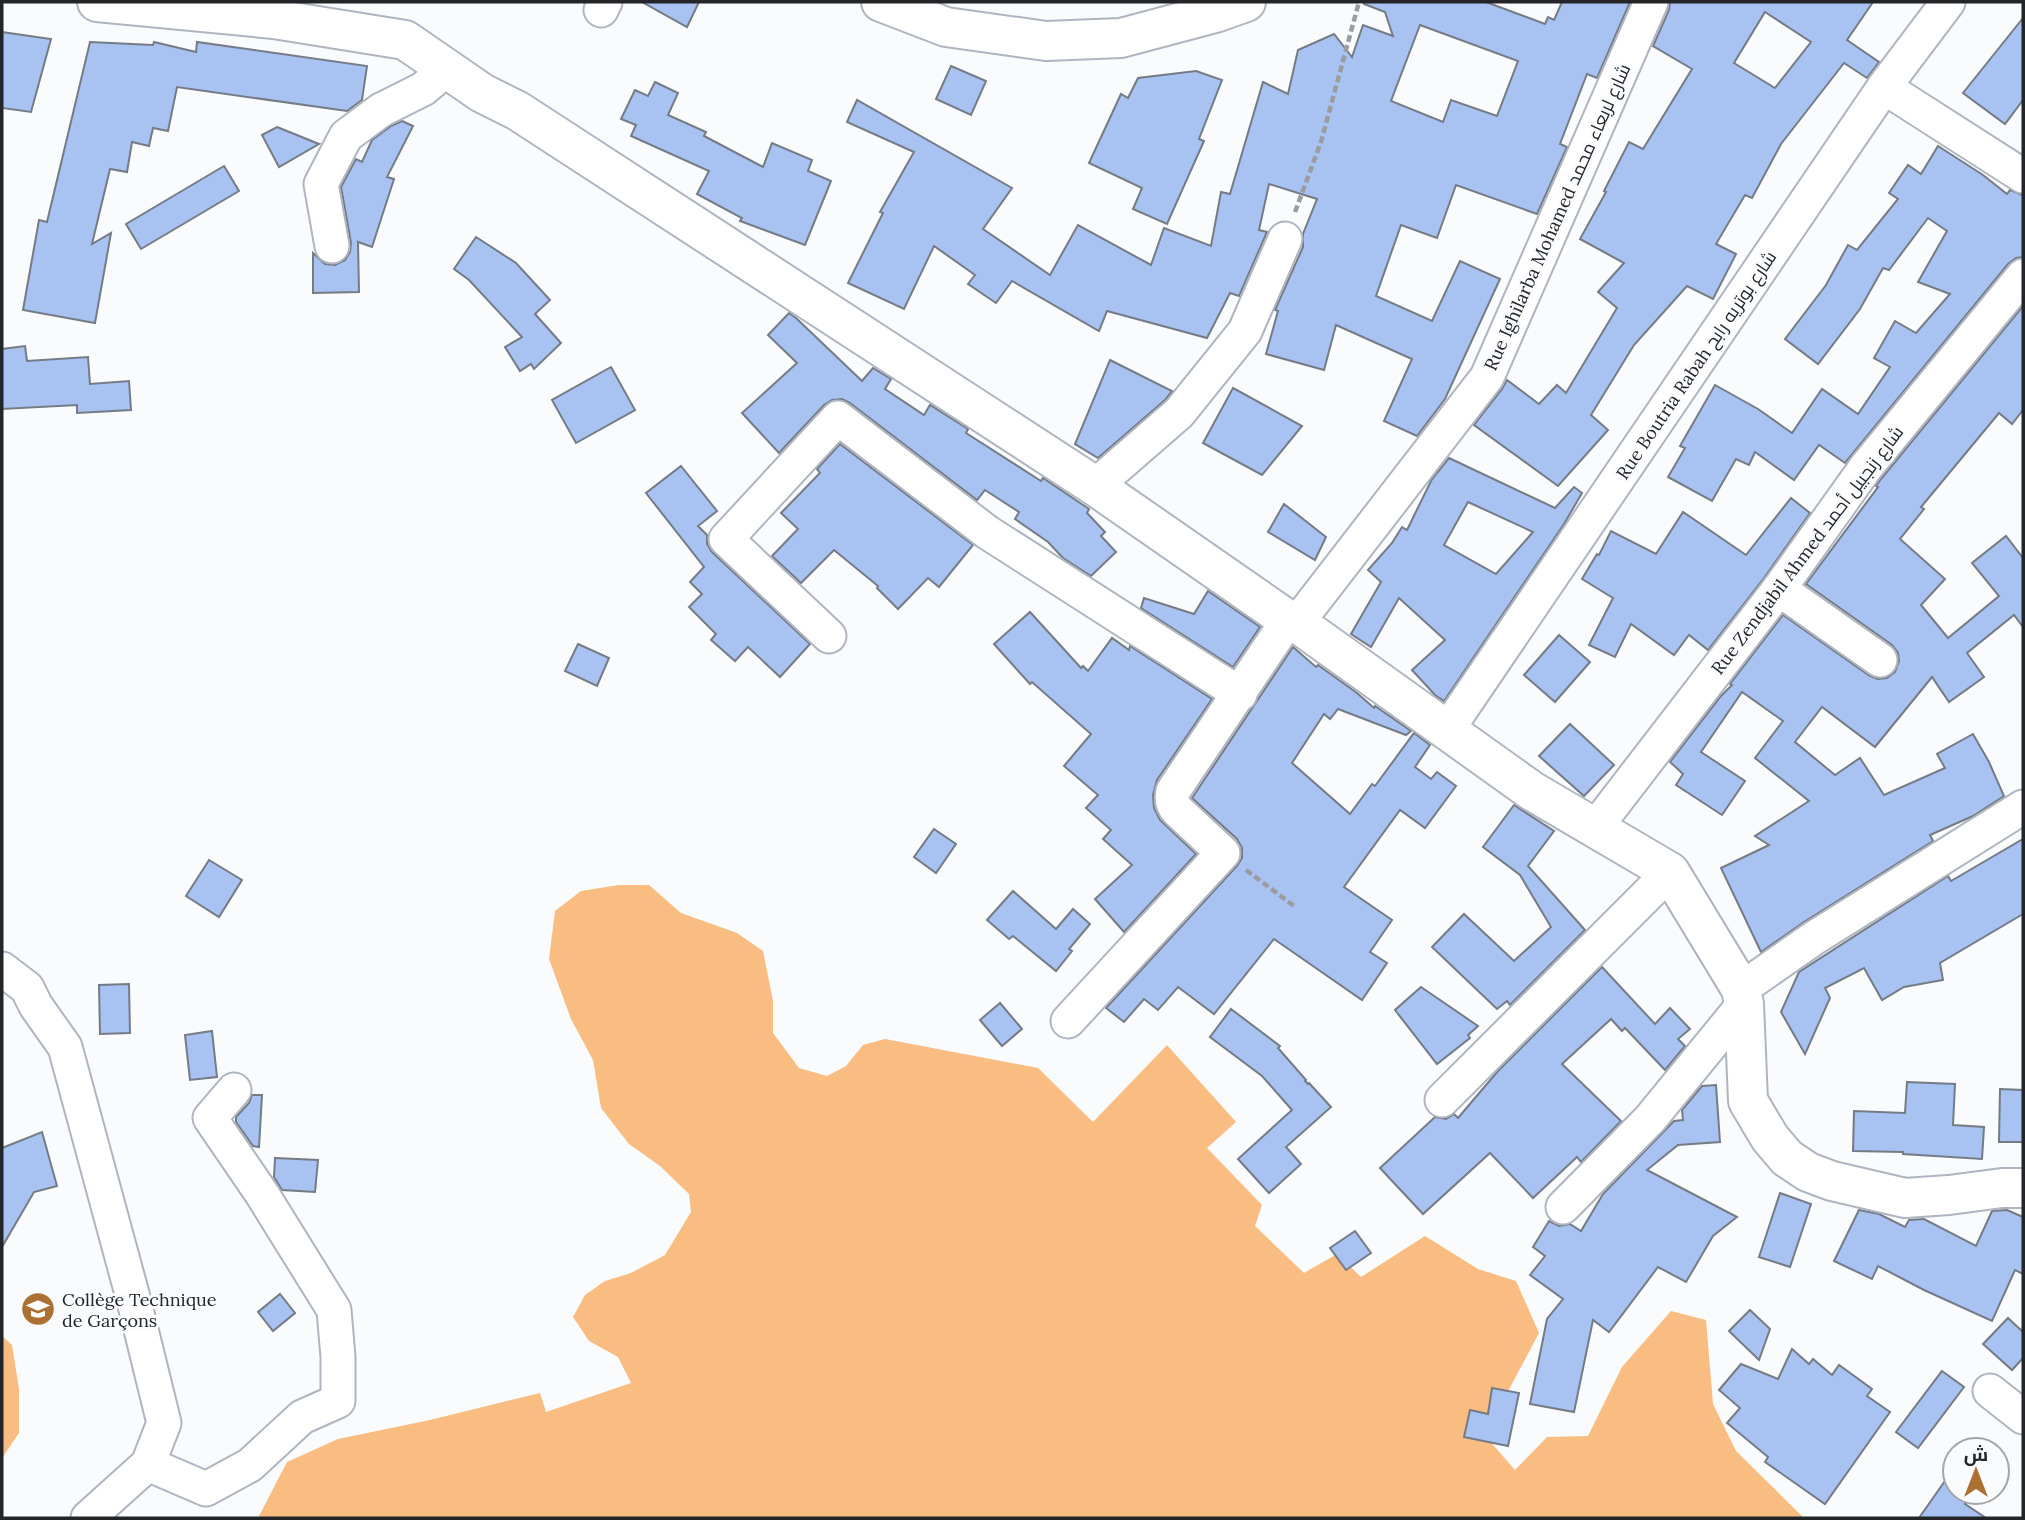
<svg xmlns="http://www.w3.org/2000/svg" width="2025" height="1520" viewBox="0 0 2025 1520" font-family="Lora,Cairo,serif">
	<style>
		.green { fill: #f9bc81 }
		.building { fill: #a8c3f1; stroke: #757b85; stroke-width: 2; fill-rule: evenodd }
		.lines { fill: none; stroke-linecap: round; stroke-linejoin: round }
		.minor-casing { stroke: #afb5c0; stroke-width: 37 }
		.secondary-casing { stroke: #afb5c0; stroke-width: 42 }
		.primary-casing { stroke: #afb5c0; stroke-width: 42 }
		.path { stroke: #9a9c9f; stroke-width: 4.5; stroke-dasharray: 7 3.5; stroke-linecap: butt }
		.minor { stroke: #fff; stroke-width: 33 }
		.secondary { stroke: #fff; stroke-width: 38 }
		.primary { stroke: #fff; stroke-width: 38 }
		.labels { text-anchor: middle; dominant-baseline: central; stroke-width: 6; stroke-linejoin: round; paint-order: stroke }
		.street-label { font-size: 18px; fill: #232529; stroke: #f9fbfd }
		.poi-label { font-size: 18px; fill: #232529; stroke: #f9fbfd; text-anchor: start }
	</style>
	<rect width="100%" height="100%" fill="#f9fbfd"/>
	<g class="green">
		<path d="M619,885h30l32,28 56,20 26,18 10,50v32l26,35 28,8 19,-10 17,-21 22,-6 153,29 55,54 74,-77 69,77 -29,26 55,57 -7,21 49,47 33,-19 24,23 64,-41 53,33 38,12 23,52 -32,60 -20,45 28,32 32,-33 41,-1 34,-69 49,-56 35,9 7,84 23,47 68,67h-1546l29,-56 51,-23 92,-19 110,-27 6,19 85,-29 -13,-26 -29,-16 -16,-24 12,-22 20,-14 26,-8 34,-18 26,-43 -2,-18 -29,-28 -31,-22 -28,-36 -8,-48 -22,-41 -22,-60 6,-48 26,-20z"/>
		<path d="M2,1336l10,9 7,44v44l-17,25z"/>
	</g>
	<g class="building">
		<path d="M642,2h57l-12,25z"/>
		<path d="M1364,2h122l59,22 3,-7 6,3 8,-18h68l-33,76 -10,-4 -27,70 7,3 -30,67 -81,-29 -19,53 -36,-13 -25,71 56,25 28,-60 40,18 -55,120 -28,37 -33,-15 28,-62 -76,-34 -12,45 -58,-16 12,-43 -3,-1 28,-63v-13l14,-35 -48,-15 -10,46 8,2 -28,64 -9,-3 -23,45 -100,-27 -8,20 -87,-50 -16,22 -28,-19 7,-9 -41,-29 -30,63 -56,-26 35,-70 -3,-1 34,-60 -67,-30 10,-22 155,88 -29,41 67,46 28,-50 73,40 13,-37 47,18 10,-54 9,2 33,-112 25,12 10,-44 36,-16 18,23 11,-32 30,11 -8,-24 -21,-8zM1420,25l98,36 -21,55 -46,-16 -8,22 -52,-21z"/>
		<path d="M1670,2h203l-26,38 32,22 -12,16 -23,-15 -63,81 -29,54 -7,-3 -29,49 20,10 -23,45 -26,-13 -53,59 -43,70 17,15 -50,56 -84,-61 28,-36 5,-9 32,24 18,-19 9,8 51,-85 -19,-16 26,-29 -44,-24 26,-47 -2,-1 25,-49 14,7 49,-80 -39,-23 16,-36zM1765,12l46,30 -36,46 -41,-25z"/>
		<path d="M2023,18v82l-18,24 -42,-31z"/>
		<path d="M2,32l49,7 -20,73 -29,-4z"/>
		<path d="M90,42l63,3 1,-3 42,10 1,-10 170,24 -5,34 -15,11 -170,-24 -9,44 -15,-3 -4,18 -17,-4 -5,30 -17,-3 -18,75 19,-11 -16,90 -72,-13 16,-90 8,2z"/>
		<path d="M951,66l35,15 -15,34 -35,-16z"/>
		<path d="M1196,71l26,9 -23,59 5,2 -37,83 -34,-15 9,-21 -53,-25 32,-69 7,4 10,-20z"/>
		<path d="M655,82l23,11 -10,22 38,17 -2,4 59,31 9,-24 40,17 -4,11 23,10 -26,64 -65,-24 2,-3 -45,-24 12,-23 -78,-35 5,-11 -15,-6 14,-29 13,6z"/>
		<path d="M402,121l11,5 -26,51 7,2 -22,68 -14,-5 1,50 -46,1v-40l12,11 10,1 10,-5 5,-8 1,-9 -10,-56 15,-28 6,3 10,-22 19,-14z"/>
		<path d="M277,127l42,17 -40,23 -17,-32z"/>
		<path d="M1938,146l45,29 24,19 3,-4 13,5v62l-7,1 -8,6 -163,199 -26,-18 -25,35 -39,-28 -6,13 -13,-6 -24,42 -44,-24 17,-29 -5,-2 35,-61 43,24 34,24 30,-44 36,25 32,-47 -16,-9 21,-37 21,12 34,-39 -32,-12 29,-51 -19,-13 -39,52 -6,-2 -23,41 -42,55 -33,-25 41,-54 22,-40 9,5 41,-51 -9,-6 19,-28 13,9z"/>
		<path d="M224,166l15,25 -98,58 -15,-25z"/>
		<path d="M476,237l40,26 34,37 -15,14 26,29 -27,26 -3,-5 -11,7 -15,-24 17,-10 -53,-57 -15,-11z"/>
		<path d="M2023,306v104l-11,14 -13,-11 -78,94 3,2 -24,30 45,40 -24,26 27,33 51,-42 -27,-33 34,-27 17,22v69l-9,-12 -47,38 17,24 -35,25 -17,-25 -57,70 -53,-40 -27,35 40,33 25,-17 24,37 61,-27 -8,-14 36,-20 16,28 15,34 -31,20 -43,19 3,6 -129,81 -43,30 -40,-84 48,-23 -14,-9 54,-35 -54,-43 28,-37 -41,-29 -41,60 44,29 -23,34 -46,-30 7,-11 -13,-12 51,-66 11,-11 -2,-1 53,-69 87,61 8,3 9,-1 8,-6 4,-11 -1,-8 -6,-8 -86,-61 72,-97 -2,-1 5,-7z"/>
		<path d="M789,313l7,5 66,63 11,-13 18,11 -6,10 39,26 6,-10 38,24 -2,4 75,48 2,-3 46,31 -2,4 18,19 -4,4 15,16 -25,24 -28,-18 -15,-16 -33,-23 4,-7 -34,-22 -8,10 -127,-97 -8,-4 -10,1 -8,5 -45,48 -37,-40 55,-50 -29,-28z"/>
		<path d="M25,346l2,15 61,-4 2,27 39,-3 2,29 -54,3v-8l-75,4v-60z"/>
		<path d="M1110,360l62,31 -7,9 -67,58 -23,-14z"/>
		<path d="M611,367l24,43 -59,33 -24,-43z"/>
		<path d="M1233,388l69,38 -40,49 -59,-32z"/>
		<path d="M840,444l133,101 -34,42 -11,-9 -30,31 -21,-21 1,-2 -44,-36 -33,33 -29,-27 26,-27 -17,-16 39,-40 -3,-4z"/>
		<path d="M1449,458l106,50 19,-21 8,6 -18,31 -120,177 -9,-6 -23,-25 33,-30 -46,-42 -28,49 -20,-13 30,-52 -13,-12 24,-27 10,-16 5,3 25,-51zM1468,502l65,30 -37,42 -52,-29z"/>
		<path d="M681,466l36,45 -19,15 9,9v9l5,8 98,92 -30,33 -32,-30 -13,14 -24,-21 5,-6 -27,-27 13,-13 -12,-12 14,-15 -58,-74z"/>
		<path d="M1791,498l19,15 -46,65 -56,72 -19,-15 -15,20 -43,-31 -16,33 -26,-12 24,-47 -31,-19 15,-25 2,1 12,-24 45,23 27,-42 63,43z"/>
		<path d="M1284,504l42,33 -11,23 -47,-28z"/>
		<path d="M1208,591l52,36 -27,40 -92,-59 3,-10 50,16z"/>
		<path d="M1030,612l51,56 2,-2 5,5 24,-33 17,12 1,-4 82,53 -55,81 -4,15 1,13 6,12 36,34 -72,78 -29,-33 37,-34 -29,-26 8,-9 -25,-22 12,-13 -34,-29 27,-32 -59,-52 -2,2 -36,-40z"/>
		<path d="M1559,635l31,27 -35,40 -31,-27z"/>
		<path d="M578,644l31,14 -12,28 -32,-15z"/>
		<path d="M1293,647l23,20 2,-2 39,28 17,15 1,-2 36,25 -5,4 -68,-26 -8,10 -6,-5 -32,49 58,51 22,-30 3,2 39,-53 16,12 -15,22 16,12 6,-7 19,14 -31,42 -25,-18 -56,77 48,33 -22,32 17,11 -25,37 -88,-61 -60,75 -36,-27 -20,23 -14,-11 -20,23 -18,-14 131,-142 5,-8v-10l-5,-9 -45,-41z"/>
		<path d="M1570,724l44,41 -30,31 -45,-40z"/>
		<path d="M1514,805l40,26 -26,35 57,64 -75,75 -3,-4 -10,8 -65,-62 32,-33 50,47 37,-34 -31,-52 -37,-28z"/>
		<path d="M934,829l22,15 -20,29 -22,-16z"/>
		<path d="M2023,839v75l-83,49 3,17 -39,7 -22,13 -18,-32 -39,20 5,10 -25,56 -24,-42 18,-40 149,-96 3,5z"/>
		<path d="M209,860l33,20 -23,37 -33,-21z"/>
		<path d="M1013,891l43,38 17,-20 17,15 -21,25 3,2 -16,20 -43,-35 -4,3 -22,-19z"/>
		<path d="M1602,967l53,57 15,-16 20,21 -12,10 7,7 -20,24 -40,-42 -3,3 -11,-12 -49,45 59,57 -40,41 -4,-5 -44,41 -43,-45 -67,61 -43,-46 55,-51 11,2 8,-5 4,4 40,-47z"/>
		<path d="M129,984l1,49 -30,1 -1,-49z"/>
		<path d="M1421,987l57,39 -10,9 2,3 -33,26 -42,-54z"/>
		<path d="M1000,1003l22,26 -20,17 -22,-26z"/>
		<path d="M1231,1009l49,37 -2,2 28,32 -1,1 3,3 1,-1 22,24 -45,40 15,17 -32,29 -31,-34 54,-49 -30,-34 -52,-39z"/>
		<path d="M212,1031l5,46 -27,3 -5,-45z"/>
		<path d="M1907,1082l48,2 -2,41 31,2 -2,32 -79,-5v-2l-50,-1 1,-40 51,2z"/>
		<path d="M1716,1085l4,57 -42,3 -31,25 90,47 -24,19 -27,46 -28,-15 -49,65 -16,-12 -19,92 -44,-8 17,-85 16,-20 -33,-24 15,-19 -12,-9 16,-26 10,5 11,-2 11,7 22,-37 71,-73 9,-1 -1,-10 20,-24z"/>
		<path d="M2000,1089l23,1v52h-24z"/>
		<path d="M252,1095h10l-3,52 -6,-1 -17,-24v-5l13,-14z"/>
		<path d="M42,1132l15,54 -23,6 -32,55v-99z"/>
		<path d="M275,1158l43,2 -3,32 -33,-2 -8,-13z"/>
		<path d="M1780,1193l31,11 -21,63 -31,-10z"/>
		<path d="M1859,1210l20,4 26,13 4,-7 15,-1 52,27 16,-35 15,-1 16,7v57l-8,-4 -23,51 -68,-31 -46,-24 -6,13 -38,-18z"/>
		<path d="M1355,1231l16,22 -25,17 -16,-22z"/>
		<path d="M280,1294l15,19 -22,18 -15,-19z"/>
		<path d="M1750,1310l20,19 -11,31 -30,-29z"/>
		<path d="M2008,1318l15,14v26l-11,12 -29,-26z"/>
		<path d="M1792,1349l17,15 4,-5 19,16 7,-10 33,24 -5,7 23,16 -65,92 -60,-42 3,-5 -41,-34 13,-15 -21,-18 22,-26 37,15z"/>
		<path d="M1942,1371l22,16 -46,61 -22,-16z"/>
		<path d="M1492,1388l27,5 -11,53 -44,-9 6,-27 18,4z"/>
		<path d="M1947,1478l8,5v9h13l4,3 -7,9 21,14h-67z"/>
	</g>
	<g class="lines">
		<g class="minor-casing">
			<g id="minor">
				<path d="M601,10l4,-8"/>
				<path d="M1884,87l139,89"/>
				<path d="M332,246l-11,-62 25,-48 35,-26 42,-21 24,-20"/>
				<path d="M1095,486l84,-73 66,-82 40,-92"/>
				<path d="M1779,589l101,71"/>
				<path d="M1297,623l190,-246 164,-375"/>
				<path d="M829,636l-103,-97 112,-121 149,114 253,162"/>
				<path d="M1447,730l437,-643 64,-85"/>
				<path d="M1595,828l184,-239 87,-122 157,-191"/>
				<path d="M2,969l25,19 9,18 29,41 70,258 29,118 -16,41 -60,54"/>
				<path d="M1741,989l73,-51 209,-131"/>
				<path d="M1068,1021l155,-168 -45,-42c-6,-6 -7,-11 -5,-20l115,-171"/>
				<path d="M1442,1100l228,-228"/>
				<path d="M1563,1207l87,-88 94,-115"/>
				<path d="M1990,1391l33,26"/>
				<path d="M148,1464l58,25 44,-24 52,-48 36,-16v-44l-4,-47 -72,-116 -52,-76 24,-28"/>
			</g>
		</g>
		<g class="secondary-casing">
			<path id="secondary" d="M97,2l177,17 131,21 77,53 36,18 577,375 193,134 9,3 235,168 138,81 71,117 3,15 4,97 22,37 17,20 21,14 24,9 73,17 44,-3 53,-7h21"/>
		</g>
		<g class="primary-casing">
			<path id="primary" d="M881,2l65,25 100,14 75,-3 94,-25 31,-11"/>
		</g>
		<g class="path">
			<path d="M1295,212l26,-70 38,-140"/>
			<path d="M1246,870l48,36"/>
		</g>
		<use href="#minor" class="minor"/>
		<use href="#secondary" class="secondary"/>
		<use href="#primary" class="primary"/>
	</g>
	<defs>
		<g id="school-disc" transform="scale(1.75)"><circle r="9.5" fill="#ac7132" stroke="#f9fbfd"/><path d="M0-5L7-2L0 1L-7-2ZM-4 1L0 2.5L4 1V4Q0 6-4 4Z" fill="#fff"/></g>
	</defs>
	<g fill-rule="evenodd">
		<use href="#school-disc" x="38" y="1309"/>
	</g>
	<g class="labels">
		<g class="street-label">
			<text transform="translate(1557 217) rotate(-66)">Rue Ighilarba Mohamed شارع لربعاء محمد</text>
			<text transform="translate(1696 365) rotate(-56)">Rue Boutria Rabah شارع بوتريه رابح</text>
			<text transform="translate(1807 550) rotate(-53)">Rue Zendjabil Ahmed شارع زنجبيل أحمد</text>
		</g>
		<g class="poi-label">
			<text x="62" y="1299">Collège Technique<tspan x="62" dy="21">de Garçons</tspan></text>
		</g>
	</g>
	<rect width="2025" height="1520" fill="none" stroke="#232529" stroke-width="7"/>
	<g transform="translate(1976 1471)"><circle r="33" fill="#f9fbfd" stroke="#a3a5a8" stroke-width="2"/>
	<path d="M0-5L12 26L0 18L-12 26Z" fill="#ac7132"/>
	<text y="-10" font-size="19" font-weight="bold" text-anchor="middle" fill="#232529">ش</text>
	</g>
</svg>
